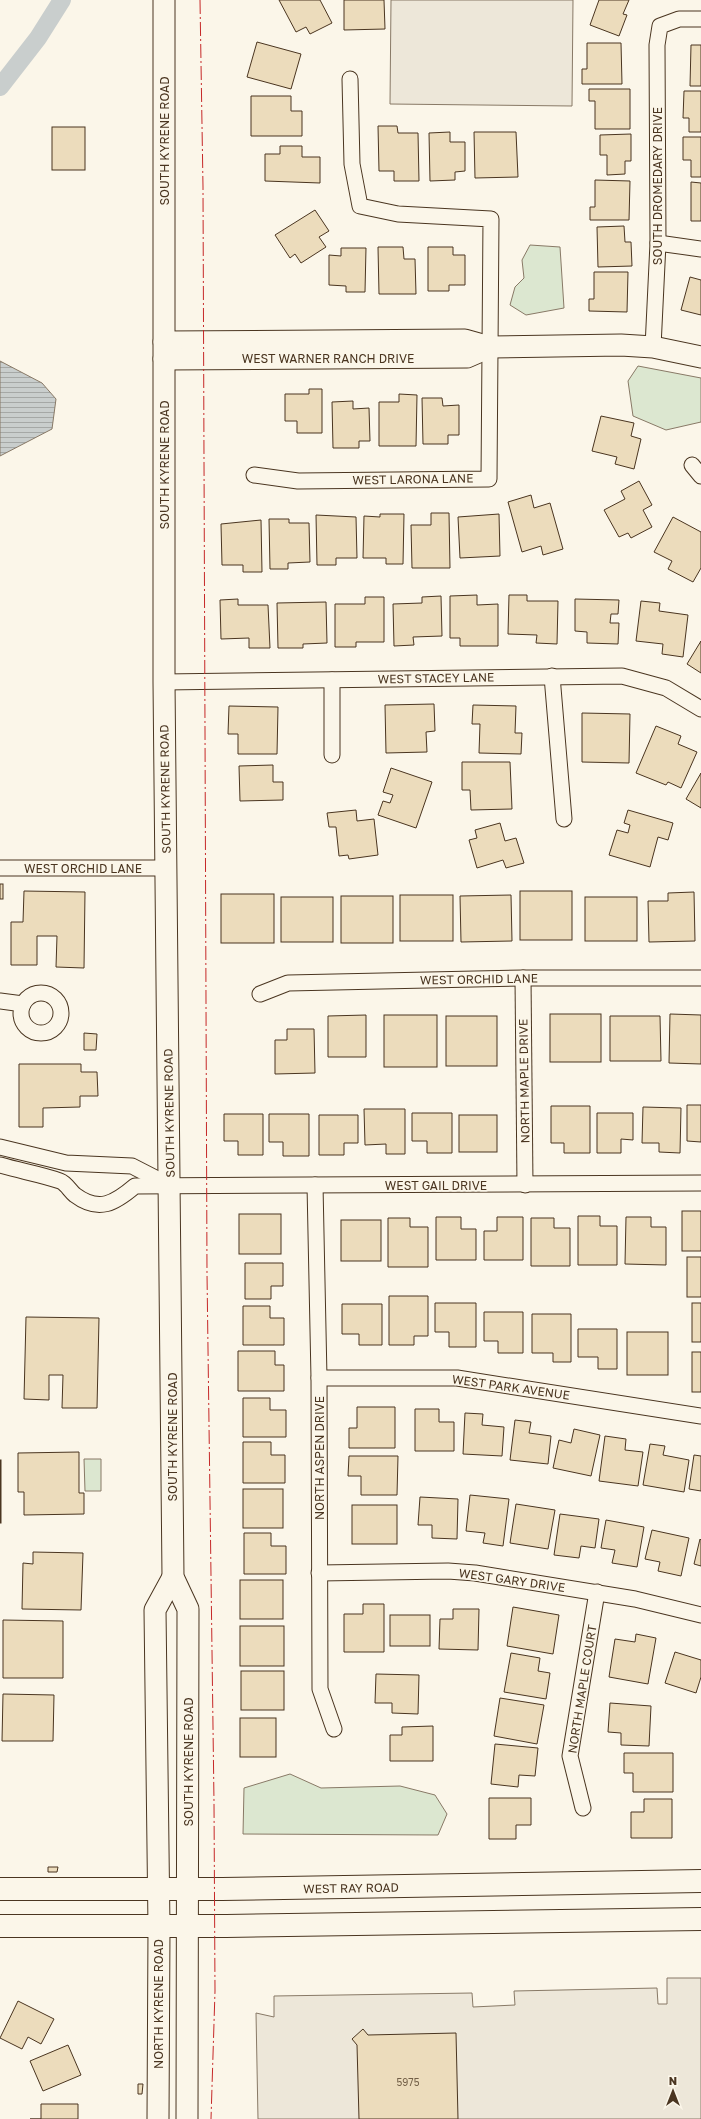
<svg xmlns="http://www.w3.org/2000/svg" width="701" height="2119" viewBox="0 0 701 2119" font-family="'Golos Text',sans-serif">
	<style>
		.park { fill: #dce7d0; stroke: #887966 }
		.parking { fill: #ede7d9; stroke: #887966 }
		.water { fill: url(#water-rules); stroke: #887966 }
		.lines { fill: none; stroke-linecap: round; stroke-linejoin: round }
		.canal { stroke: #c9cecd; stroke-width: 18 }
		.building { fill: #ecdcbc; stroke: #4a3520 }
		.street-casing { stroke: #4a3520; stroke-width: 17 }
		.secondary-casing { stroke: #4a3520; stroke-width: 23 }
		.primary-casing { stroke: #4a3520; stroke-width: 24 }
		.street { stroke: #fbf6e9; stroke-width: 15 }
		.secondary { stroke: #fbf6e9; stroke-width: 21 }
		.primary { stroke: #fbf6e9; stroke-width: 22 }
		.power { stroke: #c62828; stroke-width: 1; stroke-dasharray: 14 3 2 3; stroke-linecap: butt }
		.labels { text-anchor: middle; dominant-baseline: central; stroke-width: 3; stroke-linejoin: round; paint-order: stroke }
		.number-label { font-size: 10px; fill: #725f47 }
		.street-label { font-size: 12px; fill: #4a3520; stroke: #fbf6e9 }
	</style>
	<defs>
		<pattern id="water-rules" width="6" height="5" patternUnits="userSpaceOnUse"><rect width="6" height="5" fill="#c9cecd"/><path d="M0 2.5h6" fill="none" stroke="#a5a8a6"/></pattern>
	</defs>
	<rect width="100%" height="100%" fill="#fbf6e9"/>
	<g class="park">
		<path d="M530,245l30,2 4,61 -38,7 -16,-10 5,-18 9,-9 -2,-18z"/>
		<path d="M638,366l63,12v44l-35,8 -33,-14 -5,-35z"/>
		<path d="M84,1459h17v32h-16z"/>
		<path d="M290,1774l31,14 79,-2 35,9 12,19 -9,21 -195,-1 1,-46z"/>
	</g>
	<g class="parking">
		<path d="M391,0h182l-1,106 -182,-2z"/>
		<path d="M667,1978h34v141h-443l-2,-106 18,4v-21l198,-3 1,14 42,-2 -1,-14 143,-3 1,16h9z"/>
	</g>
	<path class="water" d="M0,361l42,22 14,16 -4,30 -52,27z"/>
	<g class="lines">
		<path class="canal" d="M0,87l38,-49 24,-38"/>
	</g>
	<g class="building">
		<path d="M279,0h41l12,23 -22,11 -4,-7 -10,5z"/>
		<path d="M344,0h40l1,29 -41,1z"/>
		<path d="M599,0h30l-6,14 4,1 -8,21 -29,-11z"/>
		<path d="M257,42l44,12 -10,35 -44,-12z"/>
		<path d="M587,43h34l1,41h-40v-15h5z"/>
		<path d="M691,45h10v41h-11z"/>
		<path d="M589,89h41v40h-35v-28h-6z"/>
		<path d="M684,91h17v41h-12v-14h-6z"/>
		<path d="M251,96h40v15h11v25h-51z"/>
		<path d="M378,126h19l1,7h20l1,48h-25v-10h-15z"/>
		<rect x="52" y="127" width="33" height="43"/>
		<path d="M450,132v10h15v29l-10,1v8l-25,1 -1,-48z"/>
		<path d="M474,132h42l2,45 -43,1z"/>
		<path d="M631,134v27h-6v13l-18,1v-20h-7v-20z"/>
		<path d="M683,137h18v40h-10v-17h-8z"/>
		<path d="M280,146h22v11h18v26l-55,-2v-27h15z"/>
		<path d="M595,180l35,1 -1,39h-39v-13h5z"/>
		<path d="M691,182l10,1v38h-10z"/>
		<path d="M315,210l14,21 -10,6 7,10 -25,16 -6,-9 -5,4 -15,-23z"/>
		<path d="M624,226l1,16h6l1,24 -34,1 -1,-40z"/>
		<path d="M378,247h25l1,12h11l1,35h-37z"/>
		<path d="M428,247h25v8h12v30h-16v6h-21z"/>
		<path d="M341,248h25l-1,44h-19v-6l-17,-1v-30l12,1z"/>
		<path d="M594,272h34l-1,40 -38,-1v-12h5z"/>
		<path d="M690,277l11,3v35l-20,-5z"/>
		<path d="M309,389h13v44h-25v-12h-12v-27h24z"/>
		<path d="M399,394l18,1 -1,51h-37v-44h20z"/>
		<path d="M422,398h20l1,8 16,-1v30h-11v9h-25z"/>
		<path d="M353,401v8l16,-1 1,33h-11v7h-26l-1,-46z"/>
		<path d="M601,416l33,7 -3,13 10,3 -7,30 -19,-5 2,-7 -25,-6z"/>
		<path d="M639,481l13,24 -9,5 9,17 -21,11 -3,-5 -9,4 -15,-27 21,-11 -4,-8z"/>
		<path d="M531,495l3,13 16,-5 13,46 -20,6 -2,-9 -19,6 -14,-50z"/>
		<path d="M431,513h18l1,55h-38l-1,-43h20z"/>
		<path d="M380,514h24l-1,50h-17v-6h-23l1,-42 16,1z"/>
		<path d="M499,514l1,42 -40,2 -2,-41z"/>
		<path d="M316,515l40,2 1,41h-21v7h-19z"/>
		<path d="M673,517l28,15v36l-8,14 -25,-13 4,-8 -18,-9z"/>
		<path d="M269,519h20v4h20l1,39 -22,1v6h-18z"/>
		<path d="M261,520l1,52h-19v-7h-21l-1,-41z"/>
		<path d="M477,595v10l21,-1v42h-38v-8h-10v-42z"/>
		<path d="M509,595h18v6h31l-1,43 -21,-1 1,-8 -29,-1z"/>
		<path d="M441,596l1,40 -29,1 1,8 -20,1 -1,-42 29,-1v-6z"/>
		<path d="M365,597h19v45h-28v5h-21v-43h30z"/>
		<path d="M238,599v6h30l2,43h-21v-10l-28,1 -1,-39z"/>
		<path d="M575,599l44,1 -1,14h-7l-1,9h9l-1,21 -31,-1v-11l-12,-1z"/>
		<path d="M641,601l19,2 -1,8 29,4 -5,42 -21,-3 1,-10 -27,-3z"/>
		<path d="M326,602l1,41 -24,1v4h-25l-1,-45z"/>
		<path d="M701,641v32l-14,-9z"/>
		<path d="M434,704l1,27 -9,1 1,20 -41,1 -1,-48z"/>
		<path d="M473,705l43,1 -1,27h7l-1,21 -42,-1 1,-29h-8z"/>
		<path d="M229,706l49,1 -1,47h-39v-20h-10z"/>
		<path d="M582,713l48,1 -1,49 -47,-1z"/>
		<path d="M656,726l25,10 -3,8 19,8 -16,36 -13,-6 -2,3 -30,-12z"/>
		<path d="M462,762h48l2,47 -41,1 -1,-20h-8z"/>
		<path d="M273,765v17h10v18l-43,1 -1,-35z"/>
		<path d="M391,768l41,14 -16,46 -38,-13 5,-14 7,2 3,-8 -10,-3z"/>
		<path d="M701,773v35l-15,-9z"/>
		<path d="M356,810l1,11 17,-2 4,36 -29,4 -1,-4 -9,1 -3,-29h-7l-2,-14z"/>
		<path d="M628,810l45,13 -5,17 -10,-3 -8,30 -41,-12 8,-25 11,3 2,-8 -6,-2z"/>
		<path d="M500,823l5,18 11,-3 8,25 -18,5 -3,-8 -26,8 -8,-28 8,-2 -2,-8z"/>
		<rect x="0" y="884" width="3" height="15"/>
		<path d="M24,891l61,1 -1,76 -28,-1 1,-31h-20v29h-26v-43h12z"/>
		<rect x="520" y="891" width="52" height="49"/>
		<path d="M694,892l1,49 -46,1 -1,-41h20v-8z"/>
		<rect x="221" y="894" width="53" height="49"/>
		<rect x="400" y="895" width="53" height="46"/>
		<path d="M511,895l1,46 -51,1 -1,-46z"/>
		<rect x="341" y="896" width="52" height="47"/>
		<rect x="281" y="897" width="52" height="45"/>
		<rect x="585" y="897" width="52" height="44"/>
		<rect x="550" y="1014" width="51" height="48"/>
		<path d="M670,1014l31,1v49l-32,-1z"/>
		<path d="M366,1015v42h-38v-41z"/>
		<rect x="384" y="1015" width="53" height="52"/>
		<rect x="446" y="1016" width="51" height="50"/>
		<path d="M610,1016h50l1,45h-51z"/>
		<path d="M287,1029h27l1,44 -40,1v-34h12z"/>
		<path d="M84,1033l13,1 -1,16h-12z"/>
		<path d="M19,1064h62v8h16l1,24h-18v11l-37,1v19h-24z"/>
		<path d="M687,1105h14v37l-14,-1z"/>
		<path d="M551,1106h39v47h-26v-10h-13z"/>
		<path d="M643,1107l38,1 -1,45 -21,-1v-9h-17z"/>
		<path d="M364,1109h41v45h-19v-10l-21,1z"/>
		<path d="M412,1113h40v40h-25v-12h-15z"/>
		<path d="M597,1113h36v27l-12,-1v14h-24z"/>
		<path d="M224,1114h39v41h-25v-14h-14z"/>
		<path d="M269,1114h40v42h-26v-14h-14z"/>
		<path d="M319,1115h39v28h-14v12h-25z"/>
		<rect x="459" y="1115" width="38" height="37"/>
		<rect x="682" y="1211" width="19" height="40"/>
		<rect x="239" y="1214" width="42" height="40"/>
		<path d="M578,1216h22v10h17v39h-39z"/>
		<path d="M436,1217h25v12h15v31h-40z"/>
		<path d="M497,1217h26v43h-39v-29h13z"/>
		<path d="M626,1217h25v10h15v38l-41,-1z"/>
		<path d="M388,1218h22v9h18v40h-40z"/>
		<path d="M531,1218h23v10h16v38h-39z"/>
		<rect x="341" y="1220" width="40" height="41"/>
		<rect x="687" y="1257" width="14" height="40"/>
		<path d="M245,1263h38v23h-12v13h-26z"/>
		<path d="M389,1296h39v40h-14v9h-25z"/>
		<path d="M435,1303h41v44h-27v-15h-14z"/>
		<rect x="692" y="1303" width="9" height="39"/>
		<path d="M342,1304h40v41h-23v-11h-17z"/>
		<path d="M243,1306h27v12h14v27h-41z"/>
		<path d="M484,1312h39v41h-25v-12h-14z"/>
		<path d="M532,1314h39v48h-18v-9h-21z"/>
		<path d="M26,1317l73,1 -2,90h-35l1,-33h-14v25l-25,-1z"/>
		<path d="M578,1329h39v40h-19v-12h-20z"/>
		<rect x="627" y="1332" width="41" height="43"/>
		<path d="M238,1351h37v14h9v26h-46z"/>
		<rect x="692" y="1352" width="9" height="40"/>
		<path d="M243,1398h27v12h16v27h-43z"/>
		<path d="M357,1407h38v41h-46v-20h8z"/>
		<path d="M415,1409h24v13h15v29h-39z"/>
		<path d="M465,1413l18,1 -1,11 22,2 -2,29 -39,-2z"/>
		<path d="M515,1420l16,2 -2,11 22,3 -3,28 -38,-4z"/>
		<path d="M574,1429l26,6 -9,41 -38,-8 6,-28 12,3z"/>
		<path d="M605,1436l21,3 -1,11 18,2 -5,34 -39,-5z"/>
		<path d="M243,1442h28v13h14v28h-42z"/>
		<path d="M650,1444l15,2 -2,9 26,5 -5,32 -41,-7z"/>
		<path d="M79,1452v41h5v21l-60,1v-23h-6v-39z"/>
		<path d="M694,1455l7,1v35l-12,-2z"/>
		<path d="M349,1456h49l-1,39h-36v-19h-13z"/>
		<rect x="0" y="1460" width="1" height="63"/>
		<rect x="243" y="1489" width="40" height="39"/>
		<path d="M470,1495l39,4 -6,47 -20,-3 2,-10 -19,-2z"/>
		<path d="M420,1497l38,2 -1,40 -25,-1v-13h-14z"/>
		<path d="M516,1504l39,6 -7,39 -38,-6z"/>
		<rect x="352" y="1505" width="45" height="39"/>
		<path d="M560,1514l39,5 -4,29 -14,-2 -2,12 -25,-3z"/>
		<path d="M606,1520l38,7 -7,40 -25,-4 3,-13 -14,-2z"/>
		<path d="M652,1530l37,8 -8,38 -23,-5 2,-9 -15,-3z"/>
		<path d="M244,1533h27v13h15v28h-42z"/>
		<path d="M700,1539l1,1v26l-7,-2z"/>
		<path d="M33,1552l50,1 -2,57 -59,-1 1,-46 10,1z"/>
		<rect x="240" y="1580" width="43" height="39"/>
		<path d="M363,1604h21v48h-40v-38h19z"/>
		<path d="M513,1607l46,8 -6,39 -46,-8z"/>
		<path d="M453,1609h26l-1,41 -39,-1 1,-30h13z"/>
		<rect x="390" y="1615" width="40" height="31"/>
		<path d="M3,1620l60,1v57h-60z"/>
		<rect x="240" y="1626" width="44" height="40"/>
		<path d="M636,1634l20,4 -8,46 -39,-7 6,-38 20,3z"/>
		<path d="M675,1652l26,8v17l-5,16 -31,-10z"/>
		<path d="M511,1653l29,5 -2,13 12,2 -4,26 -42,-7z"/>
		<rect x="241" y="1671" width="43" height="39"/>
		<path d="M376,1674l43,1 -1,39 -26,-1v-10h-17z"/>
		<path d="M3,1694l51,1 -1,46h-51z"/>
		<path d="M500,1698l44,7 -7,39 -43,-8z"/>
		<path d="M610,1703l41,3 -2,40 -28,-1v-12l-13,-1z"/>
		<rect x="240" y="1718" width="36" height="39"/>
		<path d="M433,1726v35h-43v-26h12v-8z"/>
		<path d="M495,1744l43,4 -3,28 -16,-1 -1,12 -27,-3z"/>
		<path d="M624,1753h49v39h-40v-19h-9z"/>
		<path d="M489,1798h42v27h-15v14h-27z"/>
		<path d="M644,1799h28v39h-41v-26h13z"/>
		<path d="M48,1867h10l-1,5h-9z"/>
		<path d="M18,2001l36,18 -13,25 -13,-7 -6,12 -22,-11z"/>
		<path d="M363,2029l5,6 88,-2 2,86h-99l-2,-74 -5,-6z"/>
		<path d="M68,2045l13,30 -38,16 -13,-30z"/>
		<path d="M138,2084h5l-1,10h-4z"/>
		<path d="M41,2104h37v15h-48h11z"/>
	</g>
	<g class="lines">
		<g class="street-casing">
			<g id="street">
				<path d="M658,243l43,6"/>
				<path d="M653,347l5,-104 -1,-198 3,-19 19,-7h22"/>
				<path d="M692,465l9,11"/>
				<path d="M254,475l44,6 191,-2 2,-260 -93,-5 -38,-8 -8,-42 -2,-85"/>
				<path d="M552,676l12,143"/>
				<path d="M332,680v75"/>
				<path d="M164,682l458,-6 44,12 35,21"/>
				<path d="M0,868h166"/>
				<path d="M523,978l2,207"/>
				<circle cx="41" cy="1013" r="20"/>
				<path d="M260,994l28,-11 235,-5h178"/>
				<path d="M0,1001l23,3"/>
				<path d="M0,1147l66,16 66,3 37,19"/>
				<path d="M0,1165c20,6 40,9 60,16 6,2 10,10 15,14 24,18 40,8 60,-9l566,-3"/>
				<path d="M315,1185l4,193 1,311 14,40"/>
				<path d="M319,1378h138l244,38"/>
				<path d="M319,1573l129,-2 27,2 160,26 66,16"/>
				<path d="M583,1808l-13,-52 27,-164"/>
			</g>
		</g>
		<g class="secondary-casing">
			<g id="secondary">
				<path d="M164,0v682l9,895 15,32 -1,510"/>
				<path d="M164,342l301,-2 25,7 131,-2 32,2 48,10"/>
				<path d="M164,359l303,-2 23,-10"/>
				<path d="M158,2119l1,-192 -4,-317 18,-33"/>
			</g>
		</g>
		<g class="primary-casing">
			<g id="primary">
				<path d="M0,1889h222l479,-8"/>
				<path d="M0,1926h226l475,-7"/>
			</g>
		</g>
		<use href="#street" class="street"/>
		<use href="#secondary" class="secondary"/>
		<use href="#primary" class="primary"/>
		<path class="power" d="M200,0l3,187 4,1086 7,529 1,189 -4,128"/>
	</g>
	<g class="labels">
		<g class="number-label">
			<text x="408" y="2082">5975</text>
		</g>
		<g class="street-label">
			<text transform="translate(164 141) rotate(-90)">SOUTH KYRENE ROAD</text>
			<text transform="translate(657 186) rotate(-90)">SOUTH DROMEDARY DRIVE</text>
			<text x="328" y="358">WEST WARNER RANCH DRIVE</text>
			<text transform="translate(164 465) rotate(-90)">SOUTH KYRENE ROAD</text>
			<text transform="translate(413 479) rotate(-1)">WEST LARONA LANE</text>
			<text transform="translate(436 678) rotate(-1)">WEST STACEY LANE</text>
			<text transform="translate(165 789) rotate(-91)">SOUTH KYRENE ROAD</text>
			<text x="83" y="868">WEST ORCHID LANE</text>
			<text transform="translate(479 979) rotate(-1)">WEST ORCHID LANE</text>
			<text transform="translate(524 1081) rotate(-91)">NORTH MAPLE DRIVE</text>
			<text transform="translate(169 1113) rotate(-91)">SOUTH KYRENE ROAD</text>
			<text x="436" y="1185">WEST GAIL DRIVE</text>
			<text transform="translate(511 1387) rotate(8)">WEST PARK AVENUE</text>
			<text transform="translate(172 1437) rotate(-90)">SOUTH KYRENE ROAD</text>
			<text transform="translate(319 1458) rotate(-90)">NORTH ASPEN DRIVE</text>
			<text transform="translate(512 1580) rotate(8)">WEST GARY DRIVE</text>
			<text transform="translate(582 1689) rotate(-81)">NORTH MAPLE COURT</text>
			<text transform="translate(188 1762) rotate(-90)">SOUTH KYRENE ROAD</text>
			<text transform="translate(351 1888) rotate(-1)">WEST RAY ROAD</text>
			<text transform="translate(158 2004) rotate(-90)">NORTH KYRENE ROAD</text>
		</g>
	</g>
	<g transform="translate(673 2091)" stroke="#fbf6e9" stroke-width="3" paint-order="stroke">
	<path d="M0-3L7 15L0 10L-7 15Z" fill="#4a3520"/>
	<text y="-6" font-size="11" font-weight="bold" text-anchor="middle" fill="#4a3520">N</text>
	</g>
</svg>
